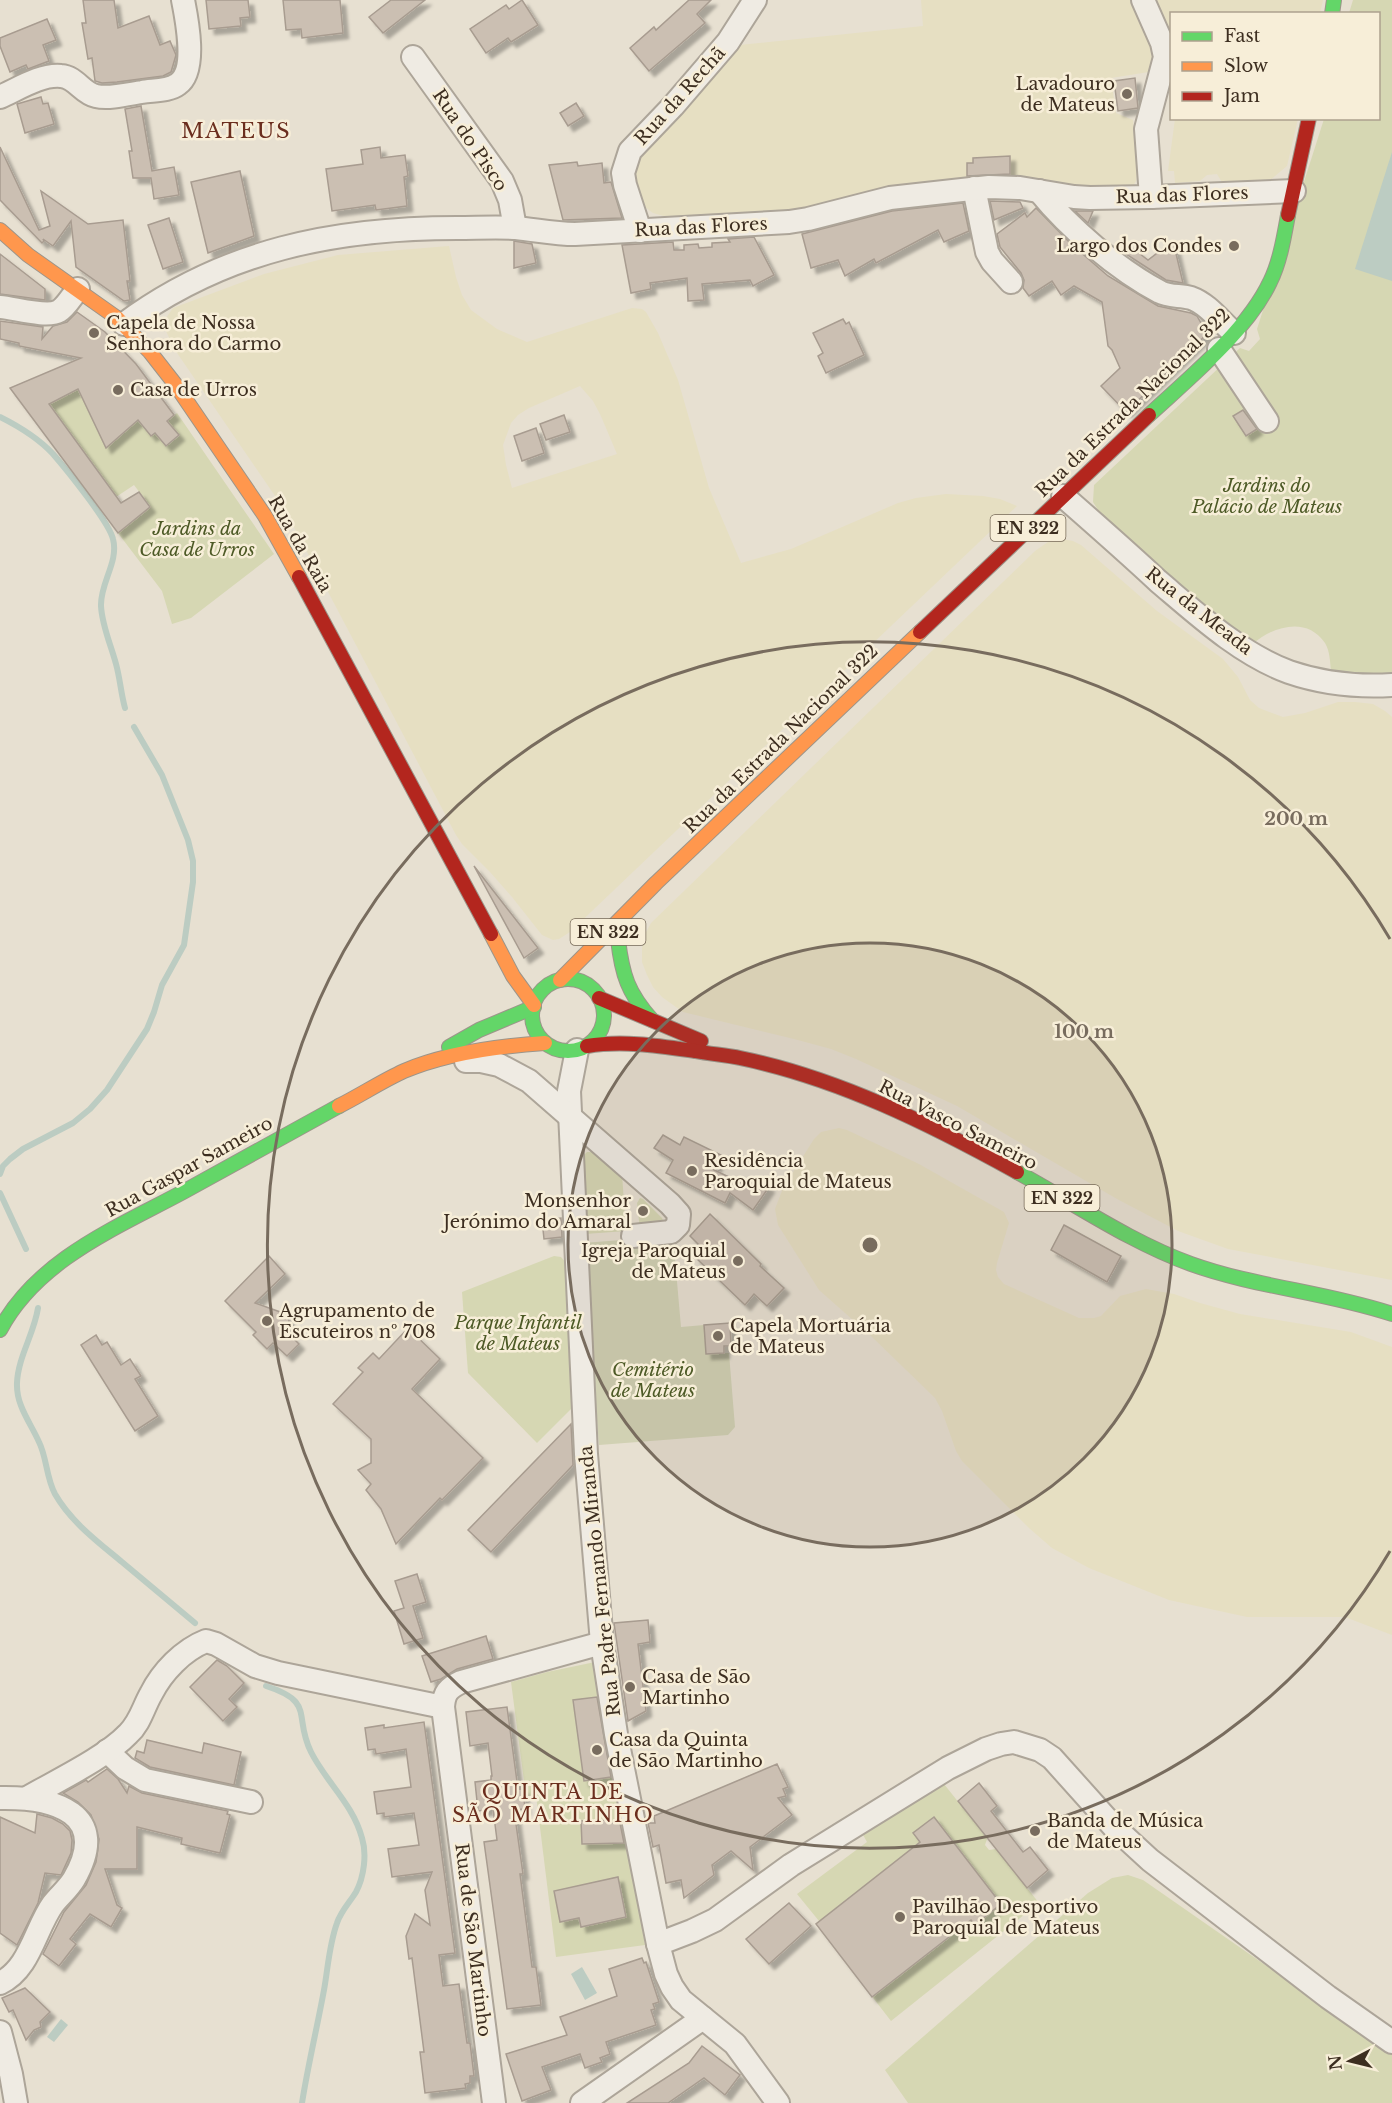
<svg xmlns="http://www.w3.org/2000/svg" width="1392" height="2103" viewBox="0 0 1392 2103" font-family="'Libre Baskerville',serif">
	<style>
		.farmland { fill: #e6dfc2; fill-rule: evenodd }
		.green { fill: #d6d7b3 }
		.cemetery { fill: #d1d1b3 }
		.water { fill: #bcccc2 }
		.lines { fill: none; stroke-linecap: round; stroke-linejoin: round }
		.stream { stroke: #bcccc2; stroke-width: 6 }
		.building { fill: #cbbfb2; stroke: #a89c90; stroke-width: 1.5; filter: url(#shadow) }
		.street-casing { stroke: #ada599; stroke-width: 26 }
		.fast-casing { stroke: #9c958a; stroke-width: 16 }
		.slow-casing { stroke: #9c958a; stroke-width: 16 }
		.jam-casing { stroke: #9c958a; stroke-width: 16 }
		.street { stroke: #efebe3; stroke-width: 22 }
		.fast { stroke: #63d668; stroke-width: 14 }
		.slow { stroke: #ff974d; stroke-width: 14 }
		.jam { stroke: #b3261e; stroke-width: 14 }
		.ring { fill: none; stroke: #786c5e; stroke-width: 3 }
		.poi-dot { fill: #786c5e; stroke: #f7eed8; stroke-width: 2 }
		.labels { text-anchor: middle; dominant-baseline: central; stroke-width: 5; stroke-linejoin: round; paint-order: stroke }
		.shield { fill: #f7eed8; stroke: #756857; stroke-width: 1.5 }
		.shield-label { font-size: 16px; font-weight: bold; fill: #3d2e20 }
		.poi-label { font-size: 18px; fill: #3d2e20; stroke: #f7eed8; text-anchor: start }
		.street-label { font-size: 18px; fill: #3d2e20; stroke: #f7eed8 }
		.park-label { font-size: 18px; font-style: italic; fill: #4d5a26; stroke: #f7eed8 }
		.neighbourhood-label { font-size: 20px; letter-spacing: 1.5px; fill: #6b2e1e; stroke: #f7eed8 }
		.quarter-label { font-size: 21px; letter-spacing: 1.5px; fill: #6b2e1e; stroke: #f7eed8 }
		.centre { fill: #786c5e; stroke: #f7eed8; stroke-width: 3 }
		.ring-label { font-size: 18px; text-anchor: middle; font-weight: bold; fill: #786c5e; stroke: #f7eed8; stroke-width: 5; stroke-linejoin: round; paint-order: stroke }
	</style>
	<defs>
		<filter id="shadow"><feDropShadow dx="5.5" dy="5.5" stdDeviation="1.5" flood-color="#0004"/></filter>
	</defs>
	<rect width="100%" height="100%" fill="#e7e0d1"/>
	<g class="farmland">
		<path d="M921,0h215l20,43 -1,28 -44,7 5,35 17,7 5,48 -2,13 -4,7 -252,3 -100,21 -102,6 -11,-1 -14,-4 -15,-11 -8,-37 100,-119 193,-20z"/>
		<path d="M1153,0h170l-3,13 -148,1 -1,29z"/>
		<path d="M1175,119h123l-11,47 -19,16 -45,2 -6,-10 -10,1 -7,6 -25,2 -1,-12h-6z"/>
		<path d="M449,246l7,31 6,18 9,15 26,19 30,13 105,-34 10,1 4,3 12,21 20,47 31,108 32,75 50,-14 107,-46 18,-5 30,-4 37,2 17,3 17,7 -447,426 -11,7 -6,1 -11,-5 -30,-38 -22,-25 -28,-28 -6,-9 -170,-323 -111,-162 -9,-19v-13l7,-10 91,-34 74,-19zM580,386l13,15 7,13 17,40 -105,34 -6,-23 -3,-20 8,-22 7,-8 11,-7z"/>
		<path d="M1062,539l11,2 8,4 76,66 66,48 15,18 12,23 9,8 24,9 22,-4 33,-11h17l18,2 12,7 7,6v563l-164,-31 -50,-18 -61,-32 -160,-93 -101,-47 -25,-10 -37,-10 -111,-27 -21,-15 -9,-10 -6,-12 -5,-13v-14l3,-14 6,-11 384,-372 13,-9z"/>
		<path d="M839,1128l8,2 72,34 85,48 5,11 -12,40 -1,7 2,7 6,7 75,34h15l7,-2 19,-20 26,-7 28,5 26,9 40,11 111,18 41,15v288l-47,-18h-98l-78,-17 -80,-32 -37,-20 -23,-20 -67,-67 -6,-10 -14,-40 -7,-13 -64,-62 -52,-46 -41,-65 -3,-16 8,-21 31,-49 7,-7z"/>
	</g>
	<g class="green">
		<path d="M1353,0h39v677l-61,-6c-1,-9 -1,-20 -6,-28 -18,-27 -52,-17 -72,1l-76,-60 -52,-46 -27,-28 -5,-8 1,-17 146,-137 9,3 11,-12 -3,-10 67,-210 54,-1v-104l-29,-1z"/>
		<path d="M67,366l42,79 29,-25 17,13 11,13 13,-10 -12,-15 10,-8 97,141 -83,64 -19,6 -10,-33 -44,-58 32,-27 -16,-21 -18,12 -67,-93 12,-6z"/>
		<path d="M587,1152h8l27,22 4,57 -41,3 -3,-77z"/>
		<path d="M640,1198l3,1 19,19 2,5 -24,7 -3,-27z"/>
		<path d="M554,1256l7,1 5,6 9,142 -38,38 -69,-70 -6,-81z"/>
		<path d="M600,1661l45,284 -89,12 -20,-162 -10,1 -15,-114 36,-10z"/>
		<path d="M944,1784l39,49h11l-7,6 -2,6 4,5 7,-1 6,-5 -1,11 38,48 -148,118 -75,-97 3,-3 -22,-27 70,-52 -5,-9z"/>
		<path d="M1128,1875l15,5 249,173v50h-484l-23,-33 203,-177 24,-15z"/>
	</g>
	<path class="cemetery" d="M673,1236l8,91 23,-2 2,29 23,-1 6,74 -7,8 -129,10 -16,-202z"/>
	<g class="water">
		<path d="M1392,152v129l-37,-12z"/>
		<path d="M582,1967l15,26 -12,7 -14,-26z"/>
		<path d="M61,2019l7,6 -14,17 -7,-5z"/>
	</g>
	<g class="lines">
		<g class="stream">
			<path d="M0,417c18,9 39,22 53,37 13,15 56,68 60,85 6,23 -13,44 -12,67 1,20 10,39 15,58 4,14 5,30 9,44"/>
			<path d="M0,1174l3,-8 7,-7 13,-10 50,-26 17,-14 17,-19 40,-61 7,-17 8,-27 22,-40 9,-63v-21l-5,-21 -26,-65 -28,-48"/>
			<path d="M0,1193l26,56"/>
			<path d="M38,1308c-4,26 -20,49 -21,75 -1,22 13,39 22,59 8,16 7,35 16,52 16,28 43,48 67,68 24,20 49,41 73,61"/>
			<path d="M266,1686c50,16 27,30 45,66 15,30 42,52 51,86 5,16 2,39 -6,54 -6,10 -15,19 -19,31 -8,22 -9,45 -13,67 -7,38 -16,75 -22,113"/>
		</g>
	</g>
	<g class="building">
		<path d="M83,0h31l4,28 31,-12 11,29 10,-4 6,14 -5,17 -8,4 -46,6 -15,1 -7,-2 -3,-23 -4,1 -6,-36h4z"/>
		<path d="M206,0h42l2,17 -10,1 1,8 -32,3z"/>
		<path d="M283,0h57l3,33 -41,5 -1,-9 -15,1z"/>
		<path d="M391,0h34l-42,33 -14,-16z"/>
		<path d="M522,0l16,25 -27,17 -3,-4 -22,15 -16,-24 36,-24 3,4z"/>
		<path d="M689,0h22l-14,14 8,9 -56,48 -19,-23 24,-21 2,3z"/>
		<path d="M47,19l9,21 -13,5 6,16 -21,8 -2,-4 -16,7 -10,-26v-8z"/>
		<path d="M1135,78l3,30 -20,3 -4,-30z"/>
		<path d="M41,97l2,7 5,-1 6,21 -29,9 -8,-29z"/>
		<path d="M576,103l8,13 -16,10 -8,-13z"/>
		<path d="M141,106l11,65 22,-4 5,28 -25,4 -3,-21h-18l-4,-27h3l-7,-42z"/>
		<path d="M0,147l39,83 11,-4 -9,-35 47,33 35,-4 7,61h-3l3,19 -6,1 -48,-34 -5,-46 -18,25 -10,-7 1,2 -2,2 -42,-43z"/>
		<path d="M380,147l1,11 24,-3 3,21 -4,1 3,29 -31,4 -1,-5 -43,6 -6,-42 37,-5 -2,-14z"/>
		<path d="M1010,156v18l-43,2v-13h6v-5z"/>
		<path d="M577,162l1,4 24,-3 2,20 7,-1 11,36 -59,2 -14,-55z"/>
		<path d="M240,171l14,65 -46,17 -17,-71z"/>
		<path d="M990,201l30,1 3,6 -29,12z"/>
		<path d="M963,203l6,28 -25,11 -6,-12 -62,33 -2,-4 -29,17 -7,-16 -27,8 -9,-34 90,-23z"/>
		<path d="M1036,208l34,35 38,33 50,30 33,7 6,3 10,18 -81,78 -25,-26 19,-18 -8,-18 -4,-4 -6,-44 -28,-16 -13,9 -9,-14 -23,15 -6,-8 1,-8 -3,-7 -21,-26 -3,-13 28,-21 2,4z"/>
		<path d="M1075,211h18l-5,12z"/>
		<path d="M169,218l14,44 -20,7 -15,-44z"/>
		<path d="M754,237l20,38 -21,11 -3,-6 -48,4 2,16 -16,1 -1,-23 -37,5 1,6 -20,4 -9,-48 51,-3 1,8h10v-5l14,-1 1,4 13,-1v-4l18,-1 -2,-3z"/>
		<path d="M514,241l18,3 4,19 -22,5z"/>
		<path d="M1173,241l10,42 -17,-3 -40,-26 5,-7 17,13z"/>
		<path d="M0,254l45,35v11l-45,-6z"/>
		<path d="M77,312l28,20 31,32 38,51 -7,6 12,14 -13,11 -11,-13 -4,3 -13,-16 -32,28 -28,-59 -29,15 72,99 18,-11 11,15 -32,26 -108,-145 71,-30 -62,-12v-3l-19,-4v-18l43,6 -1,12 11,-13 14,-4z"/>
		<path d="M843,319l3,5 3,-2 15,33 -38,18 -8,-17 5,-3 -10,-20z"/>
		<path d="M1243,410l14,19 -11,7 -13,-20z"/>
		<path d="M564,415l6,17 -24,8 -6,-16z"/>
		<path d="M536,428l8,25 -22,8 -8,-25z"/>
		<path d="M474,866l64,82 -14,10z"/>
		<path d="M663,1135l17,10 4,-8 37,18 -7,15 34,16 6,-9 15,10 -16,23 -23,-17 -5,10 -59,-30 7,-13 -19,-12z"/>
		<path d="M710,1214l51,50 -1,2 24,22 -17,18 -13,-12 -9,11 -50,-48 8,-8 -13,-13z"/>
		<path d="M561,1218l1,19 -18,2 -2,-19z"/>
		<path d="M1064,1225l57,31 -14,26 -56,-32z"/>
		<path d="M269,1256l16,18 -30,29 28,10 6,7 -1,13 11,11 -12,12 -14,-13 -6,6 -14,-14 3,-3 -31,-31z"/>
		<path d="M730,1323l1,23h-7v7l-18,1 -2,-29z"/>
		<path d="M408,1328l32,31 -28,30 71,69 -41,42 -2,-2 -44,46 -15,-35 -15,-19 5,-6 -13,-14 13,-7v-24l-38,-35 30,-32 -5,-4 15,-15 6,6z"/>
		<path d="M96,1335l6,10 5,-3 14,23 9,-6 11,17 -6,3 23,37 -23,15 -54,-86z"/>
		<path d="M571,1424l2,41 -82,87 -23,-22z"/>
		<path d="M417,1574l9,28 -13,4 10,32 -19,6 -10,-33 10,-3 -9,-27z"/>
		<path d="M648,1620l2,22 -12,2 8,67 -18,10 -14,-98z"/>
		<path d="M486,1636l7,23 -36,10 -16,10 -10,3 -9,-26z"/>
		<path d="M217,1660l10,6 17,17 -15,16 8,8 -14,14 -33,-34z"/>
		<path d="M597,1697l14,80 -27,4 -11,-81z"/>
		<path d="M507,1707l11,82h5l2,20 -11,1 9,64h-3l12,93h4l5,38 -34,4 -23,-167 13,-2 -4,-31 -15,2 -3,-29 16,-2v-4h1l-4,-33 -18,3 -4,-34z"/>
		<path d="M424,1722l31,231 -16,2 4,31 16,-2 8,59h3l4,33h-4v7l-5,1 1,4 -41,5 -5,-41h4l-12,-94 -3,1 -3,-23 9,-22 15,11 -5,-35 7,-18 -40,5 -4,-28 31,-4 -5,-32 -30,4v-4l-7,1 -3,-22 37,-5 -5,-38 -30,5 -1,-5 -7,1 -3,-22 19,-3v3z"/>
		<path d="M147,1740l55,13 2,-10 37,9 -7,33 -84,-18 -15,-9 2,-7 7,2z"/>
		<path d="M777,1764l11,23 -5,2 3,7 -8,2 14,17 -42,32 3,23 -22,-19 -19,14 2,10 -30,23 -3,-18 -15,3 -7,-38 -6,2 -5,-24h7l-1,-7z"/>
		<path d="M107,1769l11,10 9,14 2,-7 13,7 86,18 -1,3 3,1 -10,38 -39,-9 1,-6 -45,-11v42h-32l12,36 5,3 -11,19 -21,-13 -20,25 6,5 -17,22 -16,-12 21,-42 22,-27 10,-23 3,-23 -8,-24 -13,-13 -15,-9 23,-13 2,2z"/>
		<path d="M979,1783l18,23 -6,5 32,41 7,-5 18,23 -21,18 -69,-87z"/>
		<path d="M37,1814l15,4 11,6 7,7 2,9 -1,13 -10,22 -16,-2 -7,30 -21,42 -17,-12v-116l35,16z"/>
		<path d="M934,1817l67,87 -26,21 -4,-5 -99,77 -56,-73 104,-82 -7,-9z"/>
		<path d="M611,1820v3h9l4,20 -42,1 -1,-23z"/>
		<path d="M618,1877l8,40 -45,10 -2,-9 -19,4 -6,-31z"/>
		<path d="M789,1903l22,23 -42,38 -23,-25z"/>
		<path d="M642,1958l2,5 2,-1 13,40 -6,2 2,5 -4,1 5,15 -50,17 4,12 -10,4 2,4 -17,6 -5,-14 -38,13 9,23 -29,11 -16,-47 61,-19 -7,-18 57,-21 -8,-27z"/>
		<path d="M25,1988l25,24 -10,10 1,5 -7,3 -8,10 -13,-30 -4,2 -7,-14z"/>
		<path d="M702,2046l38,29 -15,20 -21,-17 -36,25h-41l62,-40z"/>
	</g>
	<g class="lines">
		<g class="street-casing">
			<g id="street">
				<path d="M1143,0l19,43 3,14 -19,72 5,68"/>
				<path d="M413,57l89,124 8,19 5,28"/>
				<path d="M0,97c18,-8 41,-23 61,-21 15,1 21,17 35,20 13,3 33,-2 46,-4 11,-2 27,-1 36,-8 19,-13 9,-64 5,-84"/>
				<path d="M974,188l13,64 5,9 19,21"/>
				<path d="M1039,191c30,37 79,79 121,101 9,5 21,3 31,6 17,6 30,24 43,35"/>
				<path d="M640,231l-15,-46 -2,-12 7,-22 43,-45 55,-64 27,-42"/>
				<path d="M0,307c14,1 47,11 59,4 7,-4 13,-15 19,-22"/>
				<path d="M124,324c100,-74 211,-96 333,-96 19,0 40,-1 59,0 20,2 39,6 59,6l214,-12 19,-3 82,-21 99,-11 31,1 54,9 16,1 61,-1 143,-6"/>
				<path d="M1219,349l48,72"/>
				<path d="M1063,496c32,28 64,56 95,85 39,33 82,73 131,91 32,11 69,15 103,13"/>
				<path d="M577,1050l-8,41 17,363 16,189 14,91 42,210 8,30 6,13 9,13 54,44 43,59"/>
				<path d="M466,1061h15l18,4 30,16 141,123 9,10 -1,11 -7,7 -38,4"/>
				<path d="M107,1751l18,17 20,12 106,22"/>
				<path d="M0,1798c54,-1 112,15 74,81 -6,10 -14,16 -21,25 -18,25 -23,65 -53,79"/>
				<path d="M27,1798c29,-17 78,-40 101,-64 12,-11 15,-26 23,-40 11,-22 32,-44 55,-53l10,3 39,22 23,7 165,34"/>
				<path d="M658,1944l34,-13 23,-11 76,-55 157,-97 38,-19 15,-5 13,-2 26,8 12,8 61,68 37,34 178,137 64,45"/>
				<path d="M0,2032l11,42 5,29"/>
				<path d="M494,2103l-51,-396c1,-14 5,-19 18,-25l141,-39"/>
				<path d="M582,2103l121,-85"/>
			</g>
		</g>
		<g class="fast-casing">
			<g id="fast">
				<path d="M1332,14l2,-14"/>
				<path d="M1149,415c40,-37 98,-84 121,-133 10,-20 14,-45 18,-67"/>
				<path d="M618,939c4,36 10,54 34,81"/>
				<circle cx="568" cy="1015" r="36"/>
				<path d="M449,1047l30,-17 55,-23"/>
				<path d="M1017,1172c57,31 113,70 174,92 64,23 135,28 201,50"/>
				<path d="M0,1330c37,-70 116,-102 183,-138 52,-29 104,-57 156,-86"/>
			</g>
		</g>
		<g class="slow-casing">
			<g id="slow">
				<path d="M0,230l28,25 89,63 33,34 25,32 90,132 34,61"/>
				<path d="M491,934l22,42 21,29"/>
				<path d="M560,980l96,-97 264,-251"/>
				<path d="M339,1106c22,-11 43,-25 65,-35 42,-18 96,-25 141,-28"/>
			</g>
		</g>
		<g class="jam-casing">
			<g id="jam">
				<path d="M1288,215l21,-97"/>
				<path d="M299,577l192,357"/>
				<path d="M920,632l229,-217"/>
				<path d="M599,998l102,43"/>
				<path d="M587,1046c36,-6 73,0 108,5 15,3 31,4 45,7 98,20 190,66 277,114"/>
			</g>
		</g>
		<use href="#street" class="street"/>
		<use href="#fast" class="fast"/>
		<use href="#slow" class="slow"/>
		<use href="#jam" class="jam"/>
	</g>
	<circle cx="870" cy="1245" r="302" fill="#786c5e" fill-opacity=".12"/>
	<g class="ring">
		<circle cx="870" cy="1245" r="302"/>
		<path d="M1390 1551A603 603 0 1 1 1390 939"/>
	</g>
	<g class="poi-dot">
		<circle cx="1127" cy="94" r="6"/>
		<circle cx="1234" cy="246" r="6"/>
		<circle cx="94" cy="333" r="6"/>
		<circle cx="118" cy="390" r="6"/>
		<circle cx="692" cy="1171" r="6"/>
		<circle cx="643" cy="1211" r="6"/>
		<circle cx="738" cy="1261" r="6"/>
		<circle cx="267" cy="1321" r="6"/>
		<circle cx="718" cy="1336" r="6"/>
		<circle cx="630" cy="1687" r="6"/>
		<circle cx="597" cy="1750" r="6"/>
		<circle cx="1035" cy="1831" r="6"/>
		<circle cx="900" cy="1917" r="6"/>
	</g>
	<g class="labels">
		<g class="shield">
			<rect x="990.5" y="515" width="75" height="26" rx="4.5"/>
			<rect x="570.5" y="919" width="75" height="26" rx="4.5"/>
			<rect x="1024.5" y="1185" width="75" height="26" rx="4.5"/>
		</g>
		<g class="shield-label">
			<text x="1028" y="528">EN 322</text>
			<text x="608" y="932">EN 322</text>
			<text x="1062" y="1198">EN 322</text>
		</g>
		<g class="poi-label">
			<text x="1115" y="84" text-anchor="end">Lavadouro<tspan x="1115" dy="21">de Mateus</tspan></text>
			<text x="1222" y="246" text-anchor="end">Largo dos Condes</text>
			<text x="106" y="323">Capela de Nossa<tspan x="106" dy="21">Senhora do Carmo</tspan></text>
			<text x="130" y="390">Casa de Urros</text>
			<text x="704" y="1161">Residência<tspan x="704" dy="21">Paroquial de Mateus</tspan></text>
			<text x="631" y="1201" text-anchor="end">Monsenhor<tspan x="631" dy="21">Jerónimo do Amaral</tspan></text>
			<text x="726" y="1251" text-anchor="end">Igreja Paroquial<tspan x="726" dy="21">de Mateus</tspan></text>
			<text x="279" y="1311">Agrupamento de<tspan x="279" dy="21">Escuteiros nº 708</tspan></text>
			<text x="730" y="1326">Capela Mortuária<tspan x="730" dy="21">de Mateus</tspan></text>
			<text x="642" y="1677">Casa de São<tspan x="642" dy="21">Martinho</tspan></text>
			<text x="609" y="1740">Casa da Quinta<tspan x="609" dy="21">de São Martinho</tspan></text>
			<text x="1047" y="1821">Banda de Música<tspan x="1047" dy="21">de Mateus</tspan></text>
			<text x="912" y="1907">Pavilhão Desportivo<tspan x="912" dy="21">Paroquial de Mateus</tspan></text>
		</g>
		<g class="street-label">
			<text transform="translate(680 96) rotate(-48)">Rua da Rechã</text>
			<text transform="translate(470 140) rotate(56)">Rua do Pisco</text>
			<text transform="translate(1182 195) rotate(-2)">Rua das Flores</text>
			<text transform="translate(701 227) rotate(-3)">Rua das Flores</text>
			<text transform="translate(1133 403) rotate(-44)">Rua da Estrada Nacional 322</text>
			<text transform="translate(300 544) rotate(60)">Rua da Raia</text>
			<text transform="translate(1199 611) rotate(38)">Rua da Meada</text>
			<text transform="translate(781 739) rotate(-44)">Rua da Estrada Nacional 322</text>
			<text transform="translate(958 1125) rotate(27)">Rua Vasco Sameiro</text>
			<text transform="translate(189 1167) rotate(-29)">Rua Gaspar Sameiro</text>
			<text transform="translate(600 1581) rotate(-96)">Rua Padre Fernando Miranda</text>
			<text transform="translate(473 1940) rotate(83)">Rua de São Martinho</text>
		</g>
		<g class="park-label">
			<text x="1267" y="486">Jardins do<tspan x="1267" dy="21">Palácio de Mateus</tspan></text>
			<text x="197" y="529">Jardins da<tspan x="197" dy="21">Casa de Urros</tspan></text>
			<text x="518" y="1323">Parque Infantil<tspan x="518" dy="21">de Mateus</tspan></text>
			<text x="653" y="1370">Cemitério<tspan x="653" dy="21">de Mateus</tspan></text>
		</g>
		<g class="neighbourhood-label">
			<text x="553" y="1792">QUINTA DE<tspan x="553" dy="23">SÃO MARTINHO</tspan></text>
		</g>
		<g class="quarter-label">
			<text x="236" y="131">MATEUS</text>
		</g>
	</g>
	<circle cx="870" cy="1245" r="9" class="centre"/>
	<g class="ring-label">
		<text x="1296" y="825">200 m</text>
		<text x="1084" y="1038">100 m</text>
	</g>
	<rect x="1170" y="12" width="210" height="108" fill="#f7eed8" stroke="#ada18e" stroke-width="1.5"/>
	<rect x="1182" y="32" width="30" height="9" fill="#63d668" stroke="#ada18e" stroke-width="1.5"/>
	<text x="1224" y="42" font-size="18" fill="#3d2e20">Fast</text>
	<rect x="1182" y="62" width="30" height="9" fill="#ff974d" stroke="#ada18e" stroke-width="1.5"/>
	<text x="1224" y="72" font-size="18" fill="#3d2e20">Slow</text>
	<rect x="1182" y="92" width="30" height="9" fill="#b3261e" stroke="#ada18e" stroke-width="1.5"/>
	<text x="1224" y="102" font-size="18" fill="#3d2e20">Jam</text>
	<g transform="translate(1350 2061) rotate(263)" stroke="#f7eed8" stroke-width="4.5" paint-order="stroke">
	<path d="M0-4.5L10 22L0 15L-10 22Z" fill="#3d2e20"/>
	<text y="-9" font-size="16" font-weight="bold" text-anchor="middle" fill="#3d2e20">N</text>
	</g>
</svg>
